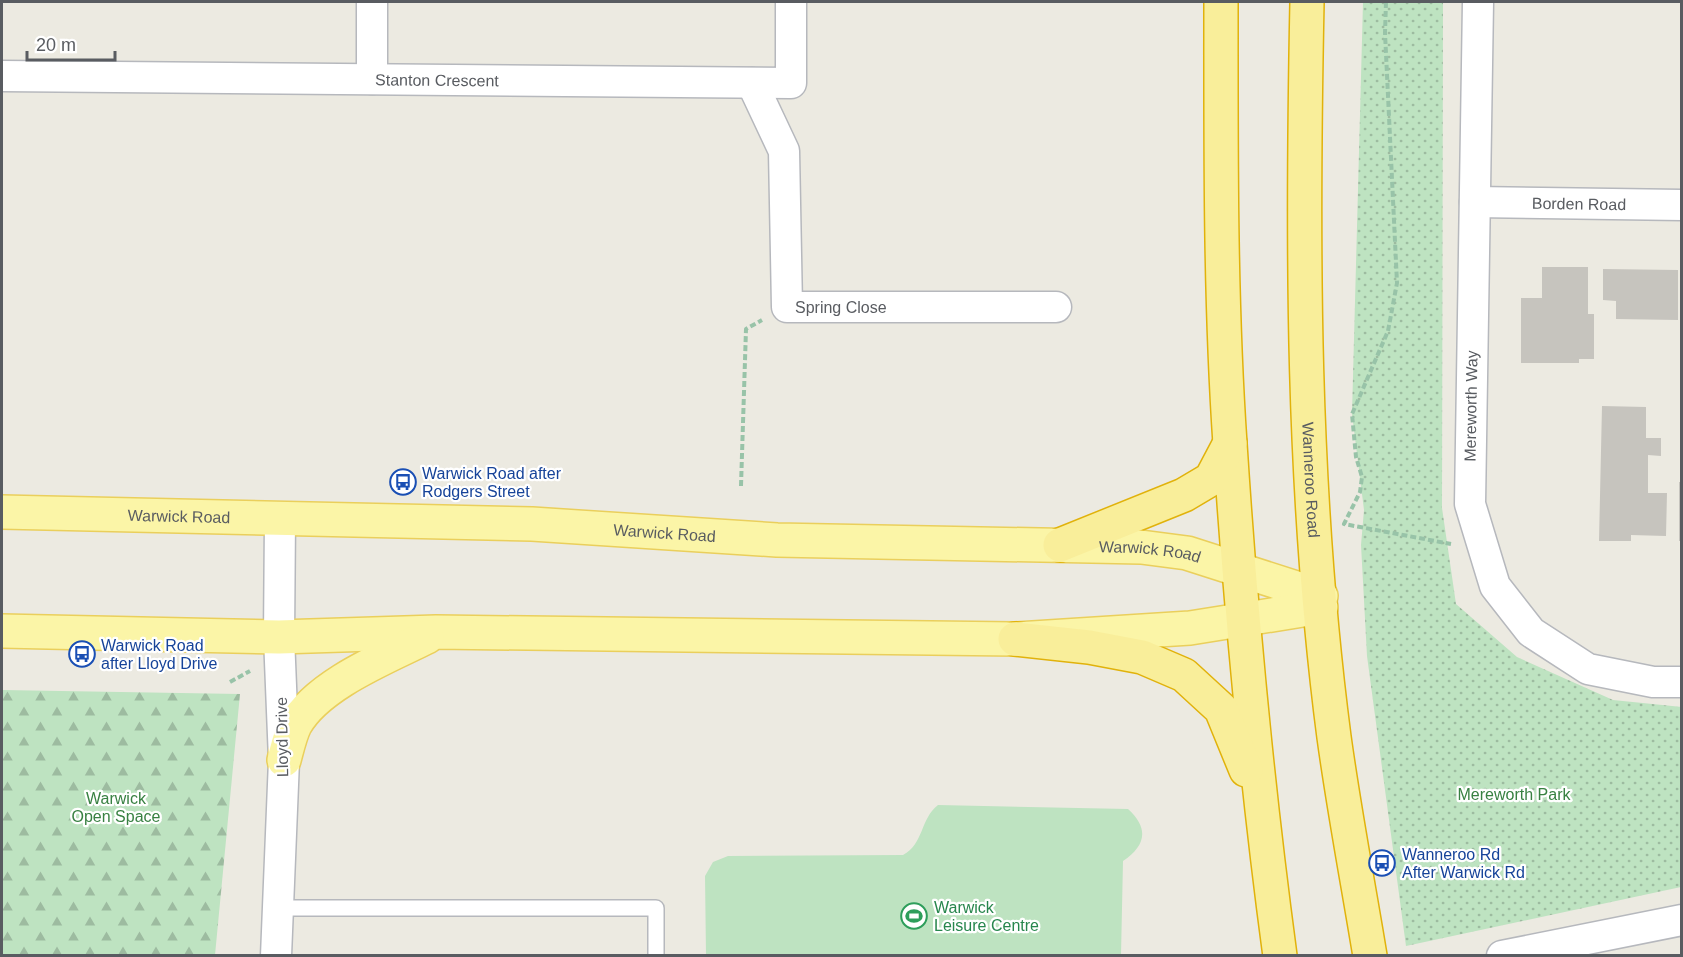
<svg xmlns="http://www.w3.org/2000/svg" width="1683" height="957" viewBox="0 0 1683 957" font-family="Arial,sans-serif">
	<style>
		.forest { fill: url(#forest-firs) }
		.park { fill: url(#park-dots) }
		.pitch { fill: #bee3c1 }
		.building { fill: #c6c4be }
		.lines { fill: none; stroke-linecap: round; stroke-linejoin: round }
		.service-casing { stroke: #b6b8bd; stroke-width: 18 }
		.minor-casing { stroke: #b6b8bd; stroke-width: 33 }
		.primary-casing { stroke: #eacf5c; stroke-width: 36 }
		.trunk-casing { stroke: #e1b20b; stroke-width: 36 }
		.path { stroke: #98c3a8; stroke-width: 4; stroke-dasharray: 6 3; stroke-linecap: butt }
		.service { stroke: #fff; stroke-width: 15 }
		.minor { stroke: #fff; stroke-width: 30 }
		.primary { stroke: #fbf5a7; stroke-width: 33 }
		.trunk { stroke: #f9ee9a; stroke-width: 33 }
		.labels { text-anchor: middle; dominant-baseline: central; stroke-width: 4.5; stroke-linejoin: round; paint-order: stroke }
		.street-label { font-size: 16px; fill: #595c61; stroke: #fff }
		.transit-label { font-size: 16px; fill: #164399; stroke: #fff; text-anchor: start }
		.park-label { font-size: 16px; fill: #388142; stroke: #fff }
		.leisure-label { font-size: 16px; fill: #27864d; stroke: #fff; text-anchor: start }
	</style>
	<defs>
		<pattern id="forest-firs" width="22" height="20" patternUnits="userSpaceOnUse" patternTransform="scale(1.5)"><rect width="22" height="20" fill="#bee3c1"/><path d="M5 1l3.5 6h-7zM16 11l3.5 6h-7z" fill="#9dbba0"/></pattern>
		<pattern id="park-dots" width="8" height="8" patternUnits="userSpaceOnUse" patternTransform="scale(1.5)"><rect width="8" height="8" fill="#bee3c1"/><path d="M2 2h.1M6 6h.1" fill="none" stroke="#9dbba0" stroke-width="1.8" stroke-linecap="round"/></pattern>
	</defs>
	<rect width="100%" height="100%" fill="#eceae1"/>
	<path class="forest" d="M2,690l238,4 -25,261h-213z"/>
	<path class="park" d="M1363,2h80l-1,506 14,96 61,53 96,43 69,7 -1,180 -275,59 -39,-290 -6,-111 3,-35 -12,-96z"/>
	<path class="pitch" d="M938,805l190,4c22,20 17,37 -5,52l-2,94h-415l-1,-79 8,-14 15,-6 175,-1c21,-11 17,-36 35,-50z"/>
	<g class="building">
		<path d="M1542,267h46v47h6v45h-15v4h-58v-65h21z"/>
		<path d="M1603,269l75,1v50l-62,-1v-18l-13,-1z"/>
		<path d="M1602,406l44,1v31h15v18l-13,-1v38h19l-1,43 -35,-1v6h-32z"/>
		<rect x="1679" y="482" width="3" height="59"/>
	</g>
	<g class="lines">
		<g class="service-casing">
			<path id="service" d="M278,908h378v48"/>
		</g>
		<g class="minor-casing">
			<g id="minor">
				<path d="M372,2v77"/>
				<path d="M1478,2l-8,502 25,82 36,46 57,37 65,13h29"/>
				<path id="s1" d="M2,76l789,7v-81"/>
				<path id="s2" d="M752,83l32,68 3,156h269"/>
				<path id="s3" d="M1475,202l207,3"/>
				<path d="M276,956l8,-196 -5,-123 1,-118"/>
				<path d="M1502,956l180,-36"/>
			</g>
		</g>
		<g class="primary-casing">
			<g id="primary">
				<path id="s4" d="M2,512l530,12 245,16 364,7 46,6 134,43"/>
				<path d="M2,631l277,6 157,-5 579,7 175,-11 131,-21"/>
				<path d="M284,760c3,-11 6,-25 11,-35 23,-41 92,-68 132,-88"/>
			</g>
		</g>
		<g class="trunk-casing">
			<g id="trunk">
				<path d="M1221,2c0,147 -1,295 9,442 11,171 27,341 50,512"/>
				<path id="s5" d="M1307,2c-5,245 -5,491 27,735 10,73 24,146 36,219"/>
				<path d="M1060,545l124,-50 27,-16 19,-36"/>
				<path d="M1015,639l74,8 53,10 42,18 37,34 25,61"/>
			</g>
		</g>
		<g class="path">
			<path d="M1386,2l-1,31 12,250 -9,48 -36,83 4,43 6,20 -2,15 -16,32 107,20"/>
			<path d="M741,486l5,-157 16,-9"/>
			<path d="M230,682l20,-11"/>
		</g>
		<use href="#service" class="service"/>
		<use href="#minor" class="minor"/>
		<use href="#primary" class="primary"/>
		<use href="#trunk" class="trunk"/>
	</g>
	<defs>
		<g id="bus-ring" transform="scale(1.35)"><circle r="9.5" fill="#fff" stroke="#1a4fb4" stroke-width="1.5"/><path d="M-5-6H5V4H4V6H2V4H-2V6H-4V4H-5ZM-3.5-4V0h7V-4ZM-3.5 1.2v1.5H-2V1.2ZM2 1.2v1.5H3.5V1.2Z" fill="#1a4fb4"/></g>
		<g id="stadium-ring" transform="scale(1.35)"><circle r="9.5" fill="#fff" stroke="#2e9e5b" stroke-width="1.5"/><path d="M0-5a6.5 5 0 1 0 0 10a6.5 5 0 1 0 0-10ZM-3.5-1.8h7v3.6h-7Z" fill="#2e9e5b"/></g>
	</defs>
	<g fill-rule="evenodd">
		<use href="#bus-ring" x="403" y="482"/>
		<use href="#bus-ring" x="82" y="654"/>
		<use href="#bus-ring" x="1382" y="863"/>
		<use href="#stadium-ring" x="914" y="916"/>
	</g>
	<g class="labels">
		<g class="street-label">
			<text stroke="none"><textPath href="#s1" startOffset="435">Stanton Crescent</textPath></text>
			<text stroke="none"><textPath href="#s3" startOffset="104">Borden Road</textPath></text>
			<text stroke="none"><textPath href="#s2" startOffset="285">Spring Close</textPath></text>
			<text transform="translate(1471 406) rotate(-89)">Mereworth Way</text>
			<text stroke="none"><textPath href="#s5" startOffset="478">Wanneroo Road</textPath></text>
			<text stroke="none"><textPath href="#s4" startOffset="177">Warwick Road</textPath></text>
			<text stroke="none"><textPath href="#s4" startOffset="663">Warwick Road</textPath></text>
			<text stroke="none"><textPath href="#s4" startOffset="1149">Warwick Road</textPath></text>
			<text transform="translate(282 737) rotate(-91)">Lloyd Drive</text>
		</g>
		<g class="transit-label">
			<text x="422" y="473">Warwick Road after<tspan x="422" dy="18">Rodgers Street</tspan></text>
			<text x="101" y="645">Warwick Road<tspan x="101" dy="18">after Lloyd Drive</tspan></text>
			<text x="1402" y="854">Wanneroo Rd<tspan x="1402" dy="18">After Warwick Rd</tspan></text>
		</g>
		<g class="park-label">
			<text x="1514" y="794">Mereworth Park</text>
			<text x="116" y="798">Warwick<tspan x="116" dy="18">Open Space</tspan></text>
		</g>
		<g class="leisure-label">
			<text x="934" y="907">Warwick<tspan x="934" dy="18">Leisure Centre</tspan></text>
		</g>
	</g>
	<rect width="1683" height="957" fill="none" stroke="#595c61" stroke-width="6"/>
	<path d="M27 51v9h88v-9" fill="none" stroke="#595c61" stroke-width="3"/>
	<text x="36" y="51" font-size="18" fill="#595c61" stroke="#ffffff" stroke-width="4.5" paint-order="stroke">20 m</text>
</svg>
